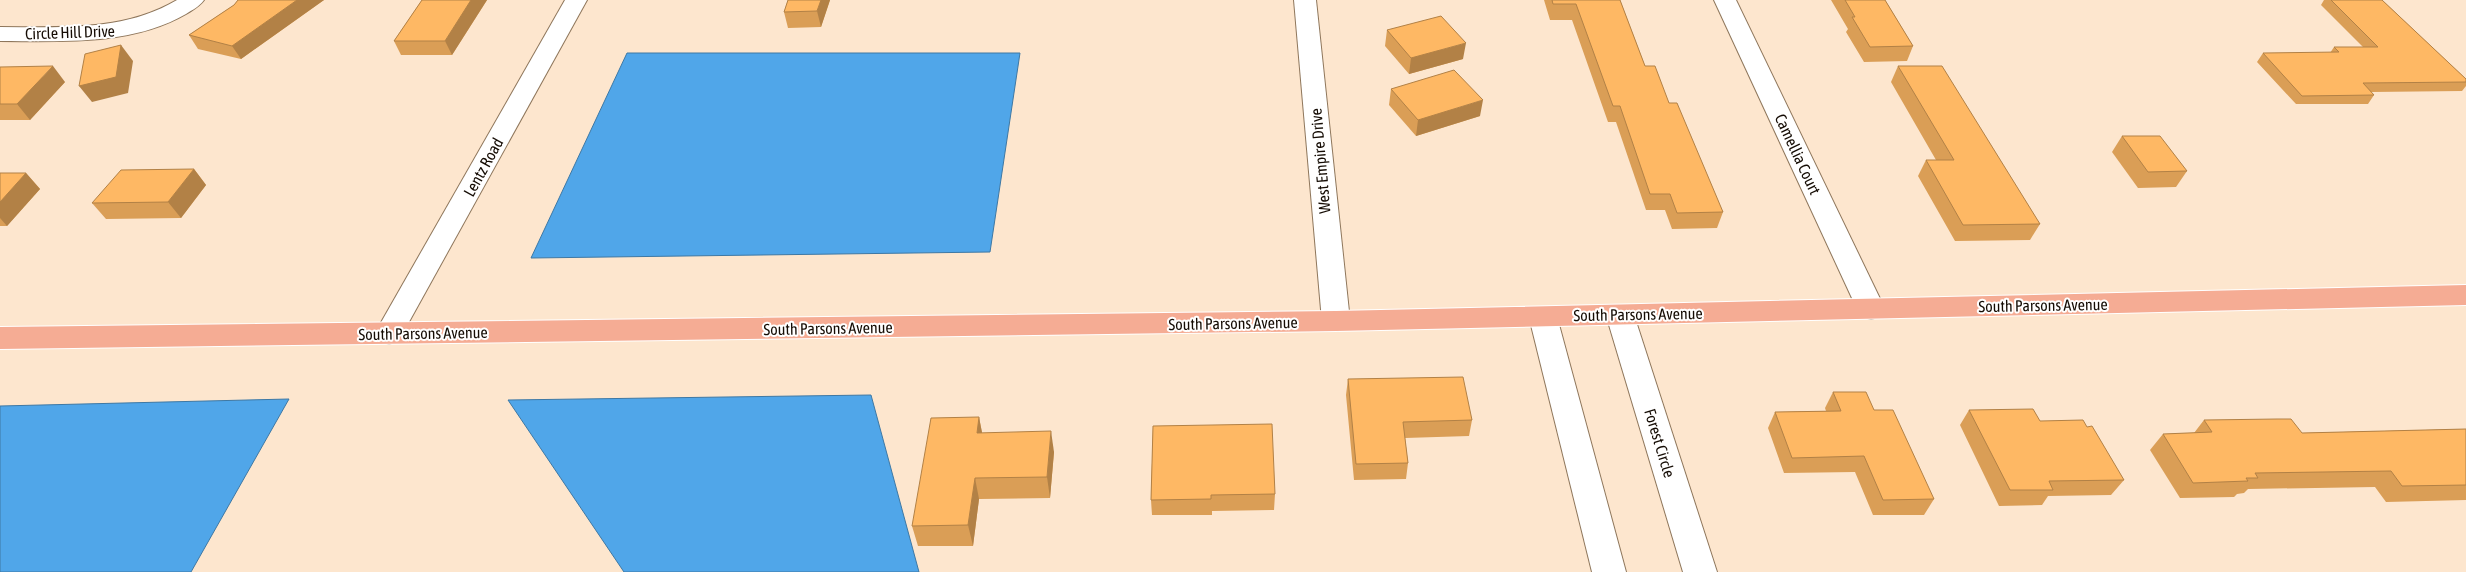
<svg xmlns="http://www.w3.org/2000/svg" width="2466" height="572" viewBox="0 0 2466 572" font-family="'Asap Condensed',sans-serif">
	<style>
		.water { fill: #50a6e9; stroke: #3e78a4 }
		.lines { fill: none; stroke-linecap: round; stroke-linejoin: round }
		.minor-casing { stroke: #8e765b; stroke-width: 2 }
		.major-casing { stroke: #fff; stroke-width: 2 }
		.minor { fill: #fff; fill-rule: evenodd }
		.major { fill: #f5ac94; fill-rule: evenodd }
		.wall { fill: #da9e56 }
		.shaded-wall { fill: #b28146 }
		.building { fill: #feb864; stroke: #b28146 }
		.labels { text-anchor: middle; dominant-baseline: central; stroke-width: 4; stroke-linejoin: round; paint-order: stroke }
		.street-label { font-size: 16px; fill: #150c04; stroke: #fff }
	</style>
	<rect width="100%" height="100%" fill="#fde6ce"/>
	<g class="water">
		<path d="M627,53h393l-30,199 -459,6z"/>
		<path d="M871,395l48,177h-295l-116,-172z"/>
		<path d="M289,399l-98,173h-191v-166z"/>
	</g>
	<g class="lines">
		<g class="minor-casing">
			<g id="minor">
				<path d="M177,0h27c-5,7 -12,10 -18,14 -55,32 -125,27 -186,27v-14c61,0 123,5 177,-27z"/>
				<path d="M565,0h22l-188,340 -10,4 -10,-4 -4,-7z"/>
				<path d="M1294,0h22l34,321 -4,7 -10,3 -10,-3 -4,-7z"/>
				<path d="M1714,0h22l149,309 -4,7 -10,3 -10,-3 -4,-7z"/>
				<path d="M1620,305l10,3 4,7 83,257h-34l-77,-257 4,-7z"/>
				<path d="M1543,307l10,3 4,7 69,255h-34l-63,-255 4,-7z"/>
			</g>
		</g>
		<g class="major-casing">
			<path id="major" d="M2466,285v20l-1130,26 -1336,18v-22l1336,-16z"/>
		</g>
		<use href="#minor" class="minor"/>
		<use href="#major" class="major"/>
	</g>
	<g class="wall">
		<path d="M238,0h86l-83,59 -43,-10 -9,-14 45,-30z"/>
		<path d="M422,0h65l-35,55h-51l-7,-14z"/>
		<path d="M788,0h42l-9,27 -33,1 -4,-16z"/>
		<path d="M1544,0h76l25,66 24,37 54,109 -6,16 -45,1 -7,-19h-19l-30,-88h-8l-36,-102h-22z"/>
		<path d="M1831,0h54l28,46 -6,15 -43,1 -18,-30 2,-3z"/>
		<path d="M2324,0h58l84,79v7l-4,5 -91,1 3,3 -6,9h-72l-39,-42 6,-9h67l4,-6h29l-42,-42z"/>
		<path d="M1387,30l76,29 -54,15 -24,-28z"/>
		<path d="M1898,66l142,158 -10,16 -75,1 -37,-65 8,-16h10l-45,-78z"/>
		<path d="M0,67l65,15 -35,38h-30z"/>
		<path d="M1391,89l89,27 -64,20 -27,-31z"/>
		<path d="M2122,136l65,35 -11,16 -38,1 -26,-36z"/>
		<path d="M194,169l12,16 -25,33 -75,1 -14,-16z"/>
		<path d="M0,173h26l14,16 -33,37h-7z"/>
		<path d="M1348,379l124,41 -3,16 -64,2 3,25 -2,16 -52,1 -8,-85z"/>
		<path d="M1833,392l41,18 60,89 -10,16h-51l-18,-43 -71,1 -16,-45 7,-16 51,-1 -1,-3z"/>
		<path d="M1969,410l71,11 47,6 37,53 -13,15 -63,1 -6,9 -43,1 -39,-81z"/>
		<path d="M979,417l3,16 72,19 -4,46 -71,1 -6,47h-55l-6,-20z"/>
		<path d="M2204,420l98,13 164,-4v71l-80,2 -11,-15 -127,2 -4,4 -7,1 -3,3 -54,1 -30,-48 13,-16 31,-1z"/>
		<path d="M1153,426l122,68 -1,16 -62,1v4h-60l-1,-15z"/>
	</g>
	<g class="shaded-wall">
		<path d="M297,0h27l-83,59 -9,-13z"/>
		<path d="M471,0h16l-35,55 -7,-14z"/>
		<path d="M821,0h9l-9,27 -4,-16z"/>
		<path d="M1466,43l-3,16 -54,15 2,-16z"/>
		<path d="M121,45l12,16 -5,32 -36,9 -13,-16z"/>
		<path d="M53,66l12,16 -35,38 -13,-16z"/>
		<path d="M1483,100l-3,16 -64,20 2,-16z"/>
		<path d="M194,169l12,16 -25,33 -13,-16z"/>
		<path d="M26,173l14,16 -33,37 -7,-8v-16z"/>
		<path d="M979,417l4,21 -6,-5z"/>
		<path d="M1051,431l3,21 -4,46 -3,-21z"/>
		<path d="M975,478l4,21 -6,47 -5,-21z"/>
	</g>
	<g class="building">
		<path d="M238,0h59l-65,46 -43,-11 45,-30z"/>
		<path d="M422,0h49l-26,41h-51z"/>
		<path d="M788,0h33l-4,11 -33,1z"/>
		<path d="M1552,0h68l25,66h10l14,37h8l46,109 -46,1 -7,-19h-20l-30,-88h-7l-37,-102h-23z"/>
		<path d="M1845,0h40l28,46 -43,1 -18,-30h3z"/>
		<path d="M2331,0h51l84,79v3l-103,1 11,12 -72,1 -39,-43 76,-1 -5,-5h44z"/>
		<path d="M1441,16l25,27 -55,15 -24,-28z"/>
		<path d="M121,45l-5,32 -37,9 6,-32z"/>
		<path d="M53,66l-36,38h-17v-37z"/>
		<path d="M1898,66h44l98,158 -77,1 -37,-65h28z"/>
		<path d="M1454,70l29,30 -65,20 -27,-31z"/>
		<path d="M2122,136h38l27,35 -39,1z"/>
		<path d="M194,169l-26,33 -76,1 29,-33z"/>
		<path d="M0,173h26l-26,29z"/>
		<path d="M1463,377l9,43 -69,2 5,41 -52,1 -8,-85z"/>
		<path d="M1833,392h33l8,18h19l41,89 -51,1 -19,-44 -72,2 -17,-46 66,-1z"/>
		<path d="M2033,409l7,12 43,-1 4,7 5,-1 32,54 -75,1 4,9h-43l-41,-80z"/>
		<path d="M979,417l-2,16 74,-2 -4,46 -72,1 -7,47 -56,1 19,-108z"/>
		<path d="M2277,419h14l11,14 164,-4v56l-64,1 -11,-15 -136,2 3,5h-12l2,3 -55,2 -30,-49 49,-2 -8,-12z"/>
		<path d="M1272,424l3,70 -64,1v4l-60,1 2,-74z"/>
	</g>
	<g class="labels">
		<g class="street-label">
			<text transform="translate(70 32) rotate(-2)">Circle Hill Drive</text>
			<text transform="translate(1798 154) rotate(65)">Camellia Court</text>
			<text transform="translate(1320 161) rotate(-95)">West Empire Drive</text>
			<text transform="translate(483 167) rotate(-61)">Lentz Road</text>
			<text transform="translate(2043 305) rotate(-1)">South Parsons Avenue</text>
			<text transform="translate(1638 314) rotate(-1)">South Parsons Avenue</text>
			<text transform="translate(1233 323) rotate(-1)">South Parsons Avenue</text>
			<text transform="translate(828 328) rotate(-1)">South Parsons Avenue</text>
			<text transform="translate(423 333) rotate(-1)">South Parsons Avenue</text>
			<text transform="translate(1660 443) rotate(73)">Forest Circle</text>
		</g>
	</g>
</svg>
